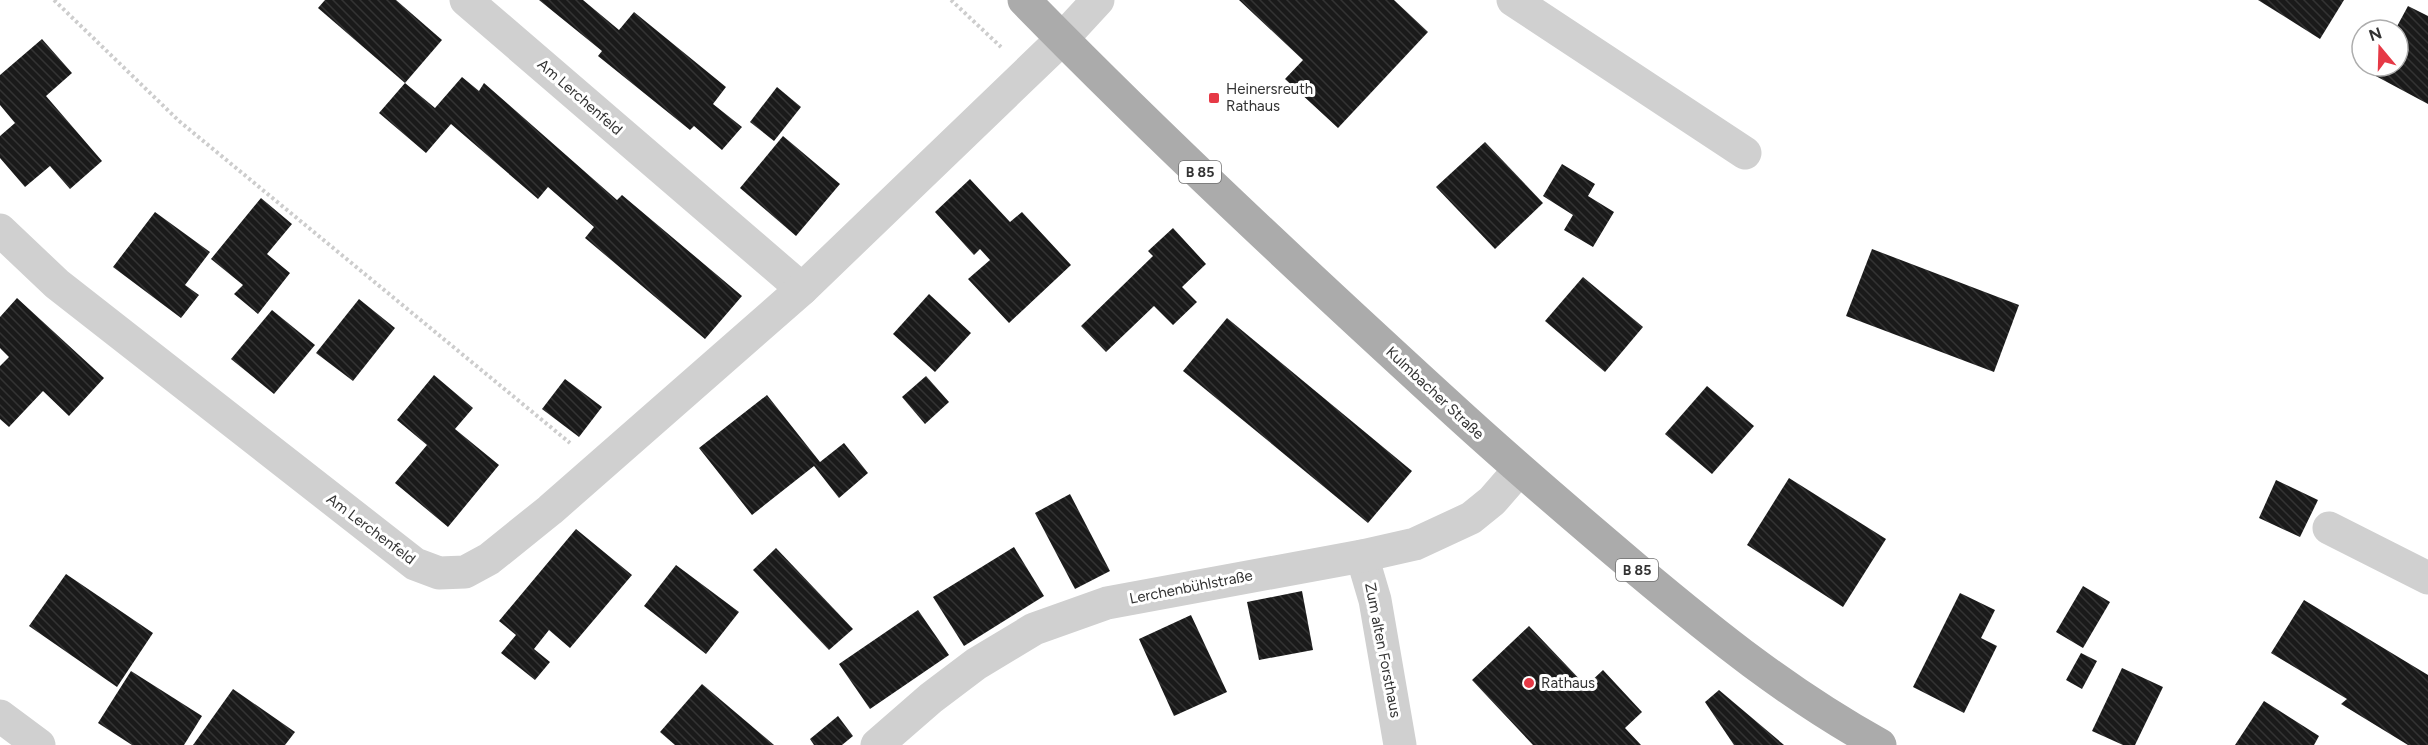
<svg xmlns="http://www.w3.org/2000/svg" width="2428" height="745" viewBox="0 0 2428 745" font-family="Figtree,sans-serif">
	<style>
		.building { fill: url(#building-back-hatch) }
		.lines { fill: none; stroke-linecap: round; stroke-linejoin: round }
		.path { stroke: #cdcdcd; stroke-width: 4; stroke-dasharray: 3 3; stroke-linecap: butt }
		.minor { stroke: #d0d0d0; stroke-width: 33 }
		.major { stroke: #ababab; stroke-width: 33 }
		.poi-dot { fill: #e63946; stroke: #fff; stroke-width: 2 }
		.labels { text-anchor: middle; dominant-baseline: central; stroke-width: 6; stroke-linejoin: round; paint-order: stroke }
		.shield { fill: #fff; stroke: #707070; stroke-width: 1.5 }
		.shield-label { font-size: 14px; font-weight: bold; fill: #333 }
		.poi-label { font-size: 15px; fill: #333; stroke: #fff; text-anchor: start }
		.street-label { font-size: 15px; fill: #333; stroke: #fff }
	</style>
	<defs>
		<pattern id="building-back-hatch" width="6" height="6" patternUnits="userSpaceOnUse" patternTransform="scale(1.5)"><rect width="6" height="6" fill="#1a1a1a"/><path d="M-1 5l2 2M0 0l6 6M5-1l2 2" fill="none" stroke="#333"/></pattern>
	</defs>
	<rect width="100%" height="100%" fill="#fff"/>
	<g class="building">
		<path d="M325,0h71l46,40 -37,43 -87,-75z"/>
		<path d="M539,0h44l36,30 15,-18 92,75 -13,17 29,23 -20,23 -28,-24 -4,4 -92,-74 4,-5z"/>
		<path d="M1239,0h155l34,32 -90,96 -53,-49 18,-19z"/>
		<path d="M2258,0h86l-24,39z"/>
		<path d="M2408,6l20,10v88l-56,-30 4,-8h22v-36h-3z"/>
		<path d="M42,39l30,34 -26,23 56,65 -32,28 -20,-23 -25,21 -25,-29v-22l15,-13 -15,-18v-30z"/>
		<path d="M462,77l17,14 5,-8 133,117 5,-5 120,101 -37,43 -120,-101 9,-11 -46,-40 -10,12 -87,-75 -25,29 -47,-40 26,-30 30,25z"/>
		<path d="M777,87l24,20 -27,34 -24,-19z"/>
		<path d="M783,136l57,48 -44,52 -56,-48z"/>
		<path d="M1485,142l58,61 -48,46 -59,-62z"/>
		<path d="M1562,164l33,20 -7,12 26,16 -21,35 -29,-17 9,-15 -30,-19z"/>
		<path d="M970,179l40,43 12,-10 49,53 -62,58 -41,-44 22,-19 -10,-11 -6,6 -39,-43z"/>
		<path d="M261,198l31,26 -25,30 23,19 -32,41 -24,-20 9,-9 -32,-26z"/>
		<path d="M155,212l55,40 -25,33 14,10 -18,23 -68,-51z"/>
		<path d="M1173,228l33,36 -24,23 15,15 -24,23 -19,-19 -48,46 -25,-26 72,-70 -5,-5z"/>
		<path d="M1872,249l147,56 -25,67 -148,-56z"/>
		<path d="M1583,277l60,50 -38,45 -60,-51z"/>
		<path d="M929,294l42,39 -36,39 -42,-38z"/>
		<path d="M17,298l87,80 -35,38 -26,-25 -34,36 -9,-8v-53l9,-9 -9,-9v-31z"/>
		<path d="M359,299l36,29 -42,53 -37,-28z"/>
		<path d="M272,310l43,35 -41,49 -43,-35z"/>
		<path d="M1227,318l185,153 -44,52 -185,-152z"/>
		<path d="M434,375l39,33 -18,21 44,36 -51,62 -53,-44 32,-38 -30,-25z"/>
		<path d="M926,376l23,26 -24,22 -23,-27z"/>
		<path d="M565,379l37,28 -23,30 -37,-28z"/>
		<path d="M1707,386l47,40 -42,48 -47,-40z"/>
		<path d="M767,395l53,67 24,-19 24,30 -29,25 -25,-32 -62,49 -53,-67z"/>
		<path d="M1789,478l97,61 -43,68 -96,-62z"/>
		<path d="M2276,480l42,20 -18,37 -41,-19z"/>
		<path d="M1070,494l40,77 -35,18 -40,-76z"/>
		<path d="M576,529l56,46 -62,73 -21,-18 -15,19 16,13 -15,18 -34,-27 15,-18 -17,-14z"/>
		<path d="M1014,547l30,49 -80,50 -31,-49z"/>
		<path d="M776,548l77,81 -24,21 -76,-80z"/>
		<path d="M676,565l63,47 -33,42 -62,-48z"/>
		<path d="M66,574l87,59 -36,54 -88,-61z"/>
		<path d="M2083,586l27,16 -27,46 -27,-16z"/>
		<path d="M1302,591l11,59 -54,10 -12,-58z"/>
		<path d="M1960,593l35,17 -14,28 16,8 -33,67 -51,-26z"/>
		<path d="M2304,600l124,75v70h-20l-67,-41 6,-5 -76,-46z"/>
		<path d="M918,610l31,45 -79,54 -31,-45z"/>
		<path d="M1191,615l36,77 -53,24 -35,-77z"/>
		<path d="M1529,626l57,60 17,-16 39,42 -17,16 16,17h-108l-61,-65z"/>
		<path d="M2081,653l16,8 -15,28 -16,-9z"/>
		<path d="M2122,668l41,19 -28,58h-12l-31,-14z"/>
		<path d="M131,671l71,45 -18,29h-52l-34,-22z"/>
		<path d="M702,684l72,61h-99l-15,-13z"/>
		<path d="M233,689l62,43 -10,13h-92z"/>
		<path d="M1719,690l65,55h-50l-29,-43z"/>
		<path d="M2264,701l55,35 -5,9h-79z"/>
		<path d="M838,716l15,20 -11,9h-28l-4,-6z"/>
	</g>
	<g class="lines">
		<g class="path">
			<path d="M54,0l125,121 391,322"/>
			<path d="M951,0l50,47"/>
		</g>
		<g class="minor">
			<path d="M466,0l336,289"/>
			<path d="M1513,0l232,153"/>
			<path d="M0,230l57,54 358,280 24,9 26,-1 24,-13 61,-49 252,-221 260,-250 36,-39"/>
			<path d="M2329,528l99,50"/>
			<path d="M1362,556l13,44 25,145"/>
			<path d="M0,716l39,29"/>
			<path d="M877,745l54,-47 45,-34 58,-35 73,-26 255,-47 53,-12 56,-26 21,-17 27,-31"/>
		</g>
		<path class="major" d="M1024,0c136,139 279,272 422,403 62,57 125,111 189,165 80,67 153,126 245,177"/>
	</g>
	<g class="poi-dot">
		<rect x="1208" y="92" width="12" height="12" rx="3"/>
		<circle cx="1529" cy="683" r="6"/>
	</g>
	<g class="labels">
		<g class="shield">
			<rect x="1179" y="161" width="42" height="22" rx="4.5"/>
			<rect x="1616" y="559" width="42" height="22" rx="4.5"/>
		</g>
		<g class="shield-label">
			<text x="1200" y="172">B 85</text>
			<text x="1637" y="570">B 85</text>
		</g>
		<g class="poi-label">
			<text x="1226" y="89">Heinersreuth<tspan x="1226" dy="17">Rathaus</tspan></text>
			<text x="1541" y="683">Rathaus</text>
		</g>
		<g class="street-label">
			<text transform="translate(580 97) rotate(41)">Am Lerchenfeld</text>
			<text transform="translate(1435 393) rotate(43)">Kulmbacher Straße</text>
			<text transform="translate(371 529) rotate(37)">Am Lerchenfeld</text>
			<text transform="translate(1191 587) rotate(-11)">Lerchenbühlstraße</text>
			<text transform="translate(1383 650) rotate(79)">Zum alten Forsthaus</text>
		</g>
	</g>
	<g transform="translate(2380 48) rotate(341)"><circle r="28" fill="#ffffff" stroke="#adadad" stroke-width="1.5"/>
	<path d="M0-4.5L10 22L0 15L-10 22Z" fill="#e63946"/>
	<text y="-9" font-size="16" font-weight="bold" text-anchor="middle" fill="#333333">N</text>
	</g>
</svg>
